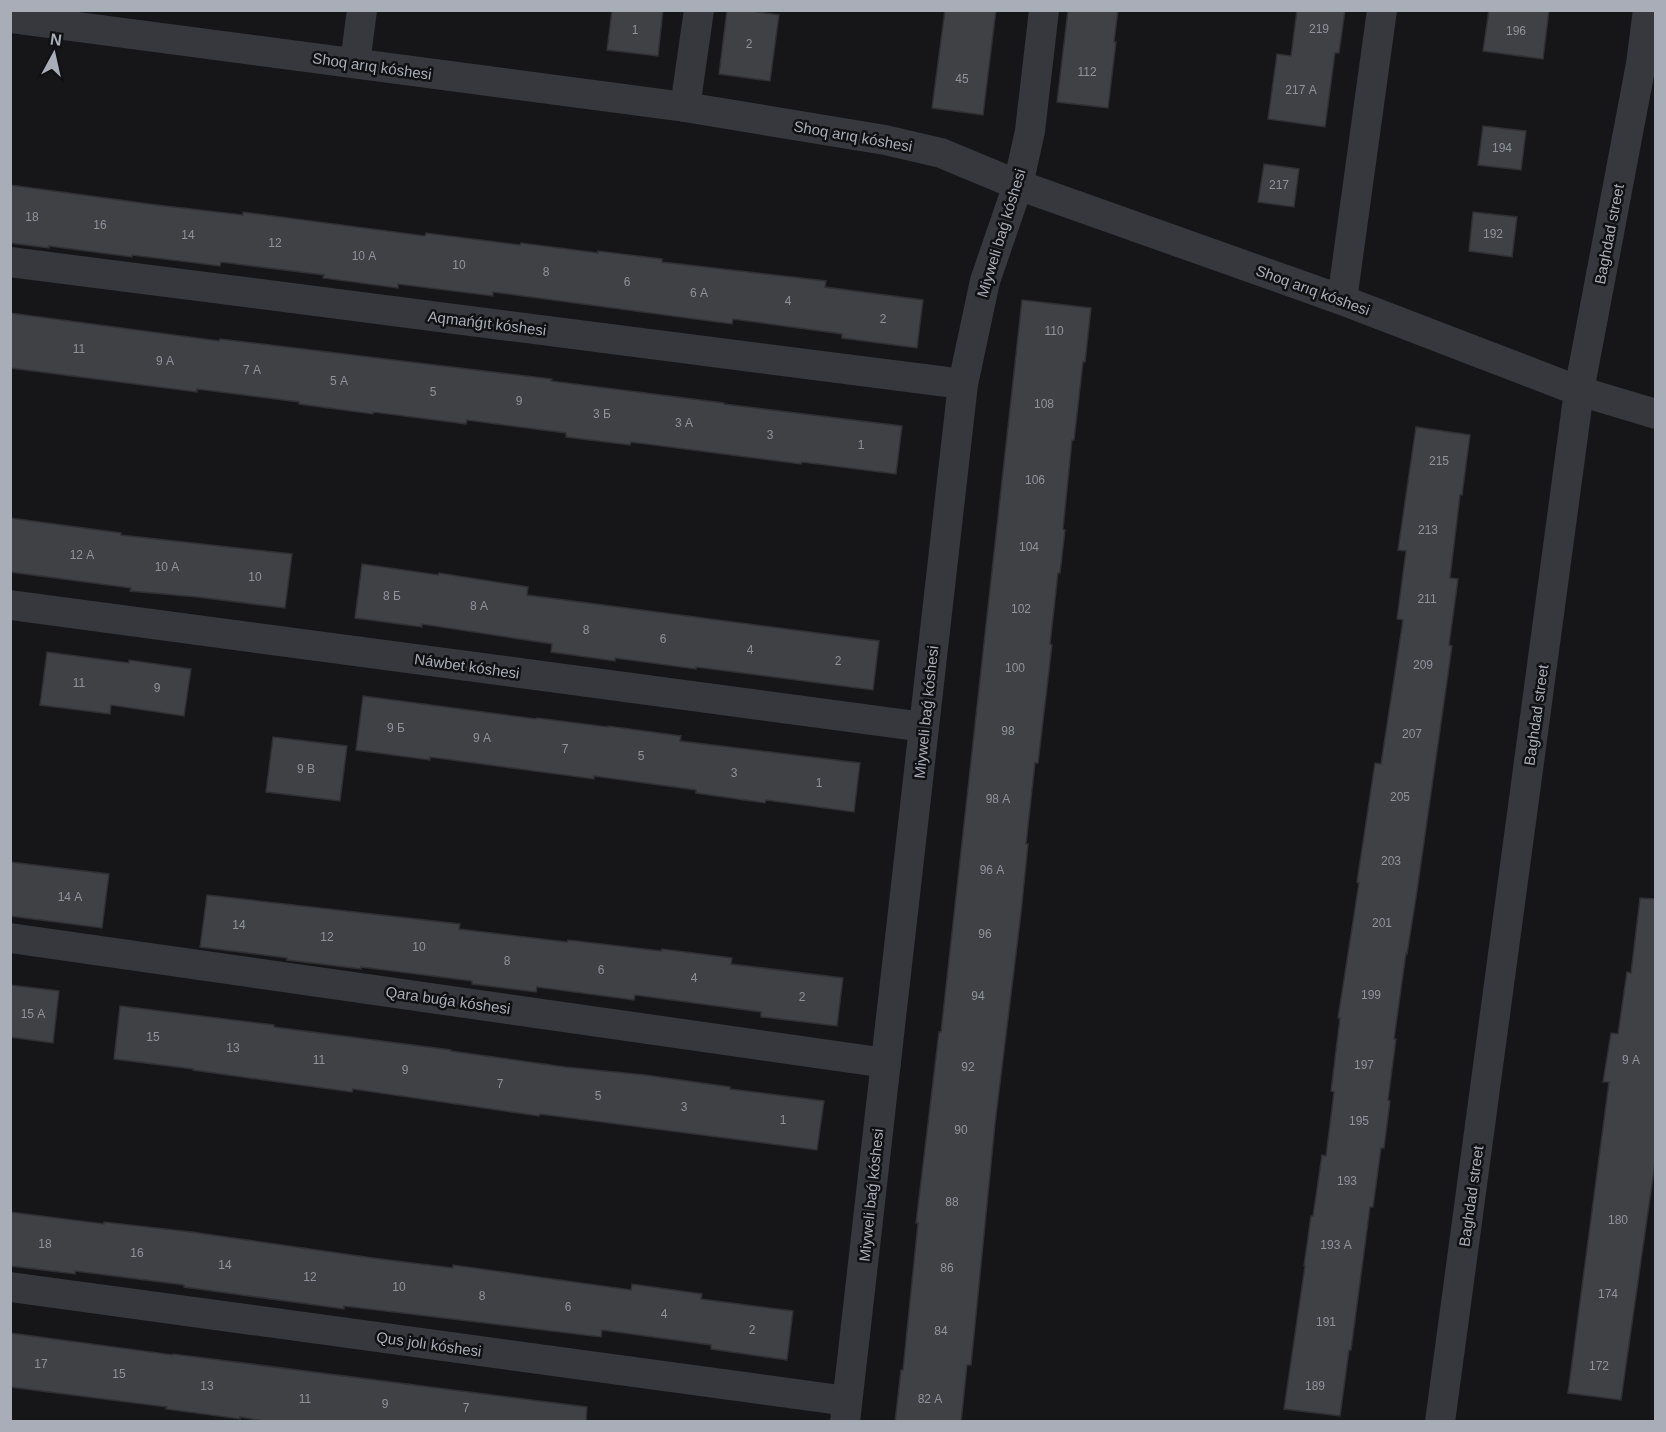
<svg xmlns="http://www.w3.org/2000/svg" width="1666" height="1432" viewBox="0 0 1666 1432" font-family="Helvetica,sans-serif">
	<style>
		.building { fill: #404145; stroke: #303034; stroke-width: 1.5 }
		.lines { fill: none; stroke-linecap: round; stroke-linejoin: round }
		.minor { stroke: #37383d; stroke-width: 30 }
		.labels { text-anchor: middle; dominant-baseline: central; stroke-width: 5; stroke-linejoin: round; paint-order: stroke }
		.number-label { font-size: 12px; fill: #8e929b }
		.street-label { font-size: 15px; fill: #a8adb8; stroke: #111113 }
	</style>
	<rect width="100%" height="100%" fill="#161618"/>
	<g class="building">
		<path d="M612,10h51l-5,46 -51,-6z"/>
		<path d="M727,10h18l34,5 -9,66 -51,-7z"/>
		<path d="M945,10h51l-13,105 -51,-7z"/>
		<path d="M1068,10h50l-4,32h2l-8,66 -51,-6z"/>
		<path d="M1297,10h48l-6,43h-4l-10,74 -57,-8 9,-65 14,2z"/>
		<path d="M1489,10h60l-6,49 -60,-8z"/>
		<path d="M1483,126l43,5 -5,39 -43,-5z"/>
		<path d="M1264,164l35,5 -5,38 -36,-5z"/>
		<path d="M10,185l147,20 86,10v-3l182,24 1,-3 94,12 1,-2 77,10v-2l64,8v3l164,19 -1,6 98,13 -6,48 -75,-10v-4l-109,-15 -1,5 -239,-32v4l-95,-12v4l-75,-10 1,-3 -103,-13 -1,4 -88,-11v2l-83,-11v2l-39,-5z"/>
		<path d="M1473,212l44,5 -5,40 -43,-6z"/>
		<path d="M1022,300l69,8 -6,54h-2l-9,78h-2l-9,89 2,1 -5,43h-2l-8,71 2,1 -14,118h-3l-9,81h2l-7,69 -26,211 -24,241h-4l-6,57h-66l6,-52h2l15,-147h-2l23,-191h2z"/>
		<path d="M10,313l209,28 1,-2 273,33 59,7 -1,2 173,22v1l178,22 -6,48 -94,-12 -1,2 -170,-22 -1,3 -64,-8v-4l-99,-13 -1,4 -93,-12v2l-74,-10v-2l-102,-13v3l-187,-24z"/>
		<path d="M1416,427l54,8 -8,60h-2l-10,83 8,1 -9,66 3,1 -35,245 -10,63 -1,-1 -12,86h2l-8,61 2,1 -6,47h-3l-8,59h-3l-19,143h-2l-9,66 -56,-7 21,-143h-1l7,-50h2l9,-61 4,1 8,-64 -3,-1 9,-73h-2l21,-135 -2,-1 18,-119 6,1 22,-144 -6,-1 9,-68 -8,-1z"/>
		<path d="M10,518l111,15v2l171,19 -7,54 -88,-11 -67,-6 1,-3 -121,-16z"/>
		<path d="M362,564l76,11 1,-2 89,14 -1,8 352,46 -6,49 -177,-23v2l-81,-11v3l-64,-9 1,-8 -130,-20v3l-67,-9z"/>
		<path d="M47,652l82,11v-3l62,9 -7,47 -73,-11 -1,9 -70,-9z"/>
		<path d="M363,696l173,23 1,-1 71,9v-1l73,10 -1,5 180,22 -6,49 -88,-12 -1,3 -69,-10v-3l-102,-14v3l-164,-22v3l-74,-10z"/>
		<path d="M273,737l74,9 -7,55 -74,-9z"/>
		<path d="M10,862l99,12 -7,54 -92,-12z"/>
		<path d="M207,895l253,29 -1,5 108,13 1,-2 93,11 1,-2 70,9 -1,6 112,14 -6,48 -76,-9v-5l-126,-17 -1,5 -97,-13 -1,5 -64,-8v-3l-111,-14v2l-74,-9v-2l-87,-11z"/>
		<path d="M1640,898l16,1v257l-35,244 -53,-7 41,-311h-6l8,-49 7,1 9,-62 4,1z"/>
		<path d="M10,985l49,6 -6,52 -43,-6z"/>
		<path d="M120,1006l154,19v2l177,23v1l114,16 80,8 85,12v2l94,12 -7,49 -277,-36 -1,2 -186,-27 -1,3 -74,-10 -85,-12v-1l-79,-10z"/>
		<path d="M10,1212l94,12v-2l88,10 181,26 80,10v-3l178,25 1,-6 70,10 -1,5 92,12 -6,49 -76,-11v-4l-109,-15 -1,7 -257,-31v3l-160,-22v-2l-109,-14v3l-65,-8z"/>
		<path d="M10,1333l163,22v-1l414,53 -1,15h-316l-30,-5v2l-74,-10 1,-2 -157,-20z"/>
	</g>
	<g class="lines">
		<g class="minor">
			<path d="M10,18l675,89 200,33 56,13 77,32 324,115 237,91 77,23"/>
			<path d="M355,63l7,-53"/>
			<path d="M685,107l14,-97"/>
			<path d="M10,262l953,122"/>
			<path d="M1342,300l40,-290"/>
			<path d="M10,605l914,122"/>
			<path d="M10,938l876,125"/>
			<path d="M10,1287l837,114"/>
			<path d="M845,1422l118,-1038 22,-103 33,-96 12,-54 14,-121"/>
			<path d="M1440,1422l139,-1031 62,-327 7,-54"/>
		</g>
	</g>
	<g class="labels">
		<g class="number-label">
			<text x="1319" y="29">219</text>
			<text x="635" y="30">1</text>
			<text x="1516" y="31">196</text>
			<text x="749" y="44">2</text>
			<text x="1087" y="72">112</text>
			<text x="962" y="79">45</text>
			<text x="1301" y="90">217 А</text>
			<text x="1502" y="148">194</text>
			<text x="1279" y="185">217</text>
			<text x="32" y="217">18</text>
			<text x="100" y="225">16</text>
			<text x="1493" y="234">192</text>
			<text x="188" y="235">14</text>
			<text x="275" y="243">12</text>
			<text x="364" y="256">10 А</text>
			<text x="459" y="265">10</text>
			<text x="546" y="272">8</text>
			<text x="627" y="282">6</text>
			<text x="699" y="293">6 А</text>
			<text x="788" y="301">4</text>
			<text x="883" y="319">2</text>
			<text x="1054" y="331">110</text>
			<text x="79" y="349">11</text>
			<text x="165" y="361">9 А</text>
			<text x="252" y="370">7 А</text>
			<text x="339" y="381">5 А</text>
			<text x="433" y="392">5</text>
			<text x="519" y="401">9</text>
			<text x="1044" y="404">108</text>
			<text x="602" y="414">3 Б</text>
			<text x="684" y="423">3 А</text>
			<text x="770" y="435">3</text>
			<text x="861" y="445">1</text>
			<text x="1439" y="461">215</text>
			<text x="1035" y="480">106</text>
			<text x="1428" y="530">213</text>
			<text x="1029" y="547">104</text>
			<text x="82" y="555">12 А</text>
			<text x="167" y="567">10 А</text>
			<text x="255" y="577">10</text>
			<text x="392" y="596">8 Б</text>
			<text x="1427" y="599">211</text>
			<text x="479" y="606">8 А</text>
			<text x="1021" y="609">102</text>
			<text x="586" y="630">8</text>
			<text x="663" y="639">6</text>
			<text x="750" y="650">4</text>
			<text x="838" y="661">2</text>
			<text x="1423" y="665">209</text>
			<text x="1015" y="668">100</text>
			<text x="79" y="683">11</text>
			<text x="157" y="688">9</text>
			<text x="396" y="728">9 Б</text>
			<text x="1008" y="731">98</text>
			<text x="1412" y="734">207</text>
			<text x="482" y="738">9 А</text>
			<text x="565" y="749">7</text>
			<text x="641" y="756">5</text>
			<text x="306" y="769">9 В</text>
			<text x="734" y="773">3</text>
			<text x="819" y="783">1</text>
			<text x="1400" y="797">205</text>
			<text x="998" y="799">98 А</text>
			<text x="1391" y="861">203</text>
			<text x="992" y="870">96 А</text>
			<text x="70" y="897">14 А</text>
			<text x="1382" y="923">201</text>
			<text x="239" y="925">14</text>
			<text x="985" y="934">96</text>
			<text x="327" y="937">12</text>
			<text x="419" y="947">10</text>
			<text x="507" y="961">8</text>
			<text x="601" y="970">6</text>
			<text x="694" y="978">4</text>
			<text x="1371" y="995">199</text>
			<text x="978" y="996">94</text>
			<text x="802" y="997">2</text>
			<text x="33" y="1014">15 А</text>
			<text x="153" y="1037">15</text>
			<text x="233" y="1048">13</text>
			<text x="319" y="1060">11</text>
			<text x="1631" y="1060">9 А</text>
			<text x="1364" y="1065">197</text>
			<text x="968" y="1067">92</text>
			<text x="405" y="1070">9</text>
			<text x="500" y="1084">7</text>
			<text x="598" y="1096">5</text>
			<text x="684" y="1107">3</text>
			<text x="783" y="1120">1</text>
			<text x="1359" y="1121">195</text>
			<text x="961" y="1130">90</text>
			<text x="1347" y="1181">193</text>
			<text x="952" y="1202">88</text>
			<text x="1618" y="1220">180</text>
			<text x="45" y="1244">18</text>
			<text x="1336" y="1245">193 А</text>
			<text x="137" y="1253">16</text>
			<text x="225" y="1265">14</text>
			<text x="947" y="1268">86</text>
			<text x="310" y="1277">12</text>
			<text x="399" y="1287">10</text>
			<text x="1608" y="1294">174</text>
			<text x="482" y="1296">8</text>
			<text x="568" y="1307">6</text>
			<text x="664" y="1314">4</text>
			<text x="1326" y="1322">191</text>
			<text x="752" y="1330">2</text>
			<text x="941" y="1331">84</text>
			<text x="41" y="1364">17</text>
			<text x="1599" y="1366">172</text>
			<text x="119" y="1374">15</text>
			<text x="207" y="1386">13</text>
			<text x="1315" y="1386">189</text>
			<text x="305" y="1399">11</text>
			<text x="930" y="1399">82 А</text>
			<text x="385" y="1404">9</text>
			<text x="466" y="1408">7</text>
		</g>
		<g class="street-label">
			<text transform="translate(372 66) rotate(8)">Shoq arıq kóshesi</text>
			<text transform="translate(853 136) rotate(10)">Shoq arıq kóshesi</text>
			<text transform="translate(1001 233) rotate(-73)">Miyweli baǵ kóshesi</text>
			<text transform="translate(1609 234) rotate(-79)">Baghdad street</text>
			<text transform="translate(1313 290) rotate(20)">Shoq arıq kóshesi</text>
			<text transform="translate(487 323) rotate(7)">Aqmańǵıt kóshesi</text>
			<text transform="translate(467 666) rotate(8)">Náwbet kóshesi</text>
			<text transform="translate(926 712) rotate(-84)">Miyweli baǵ kóshesi</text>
			<text transform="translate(1536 715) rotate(-82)">Baghdad street</text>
			<text transform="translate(448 1000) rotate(8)">Qara buǵa kóshesi</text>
			<text transform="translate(871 1195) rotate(-84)">Miyweli baǵ kóshesi</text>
			<text transform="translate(1471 1196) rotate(-82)">Baghdad street</text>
			<text transform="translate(429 1344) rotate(8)">Qus jolı kóshesi</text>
		</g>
	</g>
	<rect width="1666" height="1432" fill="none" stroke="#a8adb8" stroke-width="24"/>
	<g transform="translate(54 54) rotate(8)" stroke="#111113" stroke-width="4.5" paint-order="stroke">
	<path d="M0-4.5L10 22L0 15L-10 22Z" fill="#a8adb8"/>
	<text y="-9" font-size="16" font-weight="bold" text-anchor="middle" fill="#a8adb8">N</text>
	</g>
</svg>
